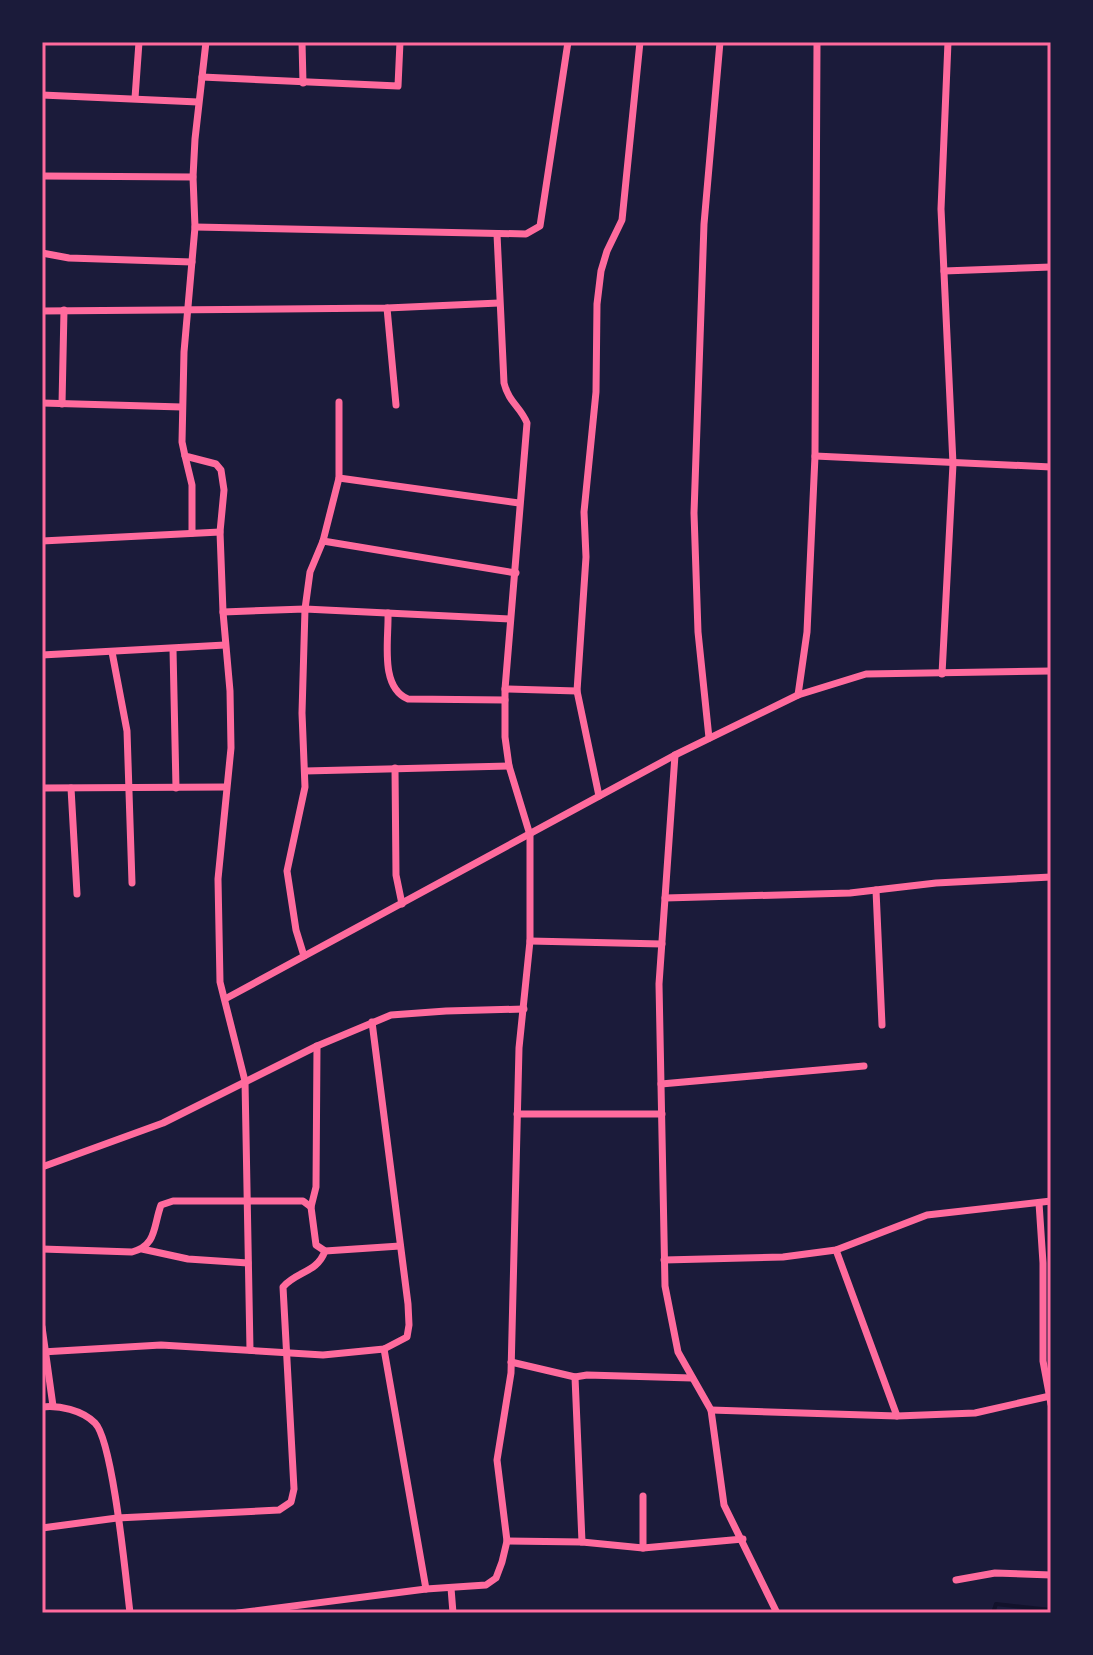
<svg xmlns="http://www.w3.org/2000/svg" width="1093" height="1655" viewBox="0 0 1093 1655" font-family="'Golos Text',sans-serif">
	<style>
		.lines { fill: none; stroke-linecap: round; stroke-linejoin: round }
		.stream { stroke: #12122b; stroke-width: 4 }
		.minor { stroke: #ff6b9d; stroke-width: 7 }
		.neatline { fill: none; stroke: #ff6b9d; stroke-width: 3 }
	</style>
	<rect width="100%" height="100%" fill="#1b1b3a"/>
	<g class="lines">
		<path class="stream" d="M993,1613l3,-9 55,6"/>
		<g class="minor">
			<path d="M206,42l-11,97 -2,38 2,50 -11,125 -2,90 3,14 31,8 5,6 3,20 -4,42 3,80 7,79 1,57 -13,131 2,103 25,99 5,269"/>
			<path d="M302,42l1,41"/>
			<path d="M202,77l196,9 2,-44"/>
			<path d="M42,95l156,7"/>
			<path d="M135,98l4,-56"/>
			<path d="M42,176l151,1"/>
			<path d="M195,227l331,7 14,-8 28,-184"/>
			<path d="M42,253l27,5 123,4"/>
			<path d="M944,271l107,-4"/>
			<path d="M387,308l9,97"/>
			<path d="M42,311l345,-3 112,-5"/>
			<path d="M339,402v76l180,25"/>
			<path d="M42,403l140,4"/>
			<path d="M62,404l2,-94"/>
			<path d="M185,456l7,29v48"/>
			<path d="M815,456l236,11"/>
			<path d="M42,541l178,-9"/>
			<path d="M323,541l193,32"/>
			<path d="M223,612l82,-3 205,10"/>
			<path d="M388,613c1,26 -9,74 20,86l97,1"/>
			<path d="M173,649l3,139"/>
			<path d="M112,652l15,79 5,152"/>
			<path d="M42,655l183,-10"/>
			<path d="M942,674l11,-210 -12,-255 7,-167"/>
			<path d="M505,689l72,2"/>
			<path d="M798,695l9,-63 8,-176 2,-414"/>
			<path d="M709,738l-11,-106 -4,-119 10,-289 16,-182"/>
			<path d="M675,755l-16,229 6,302 13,66 33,58 13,95 53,108"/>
			<path d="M395,768l1,107 6,29"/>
			<path d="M305,771l204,-5"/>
			<path d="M42,788l184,-1"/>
			<path d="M71,788l6,106"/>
			<path d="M599,796l-22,-105 9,-134 -2,-45 12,-120 1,-88 4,-33 6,-20 15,-31 18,-178"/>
			<path d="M876,890l6,135"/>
			<path d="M665,898l185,-5 86,-10 115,-6"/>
			<path d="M530,941l132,3"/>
			<path d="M304,956l-8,-26 -9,-59 18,-84 -3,-74 3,-104 5,-37 13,-31 16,-63"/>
			<path d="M225,999l450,-244 123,-60 68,-21 185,-3"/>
			<path d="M661,1084l203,-18"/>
			<path d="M517,1114h145"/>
			<path d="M42,1167l121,-44 154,-77 74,-31 55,-4 78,-2"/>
			<path d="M1039,1203l4,60v98l8,43"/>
			<path d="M311,1207l5,-20 1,-141"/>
			<path d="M42,1249l90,3c25,-7 21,-25 29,-47l12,-4h130l8,6 5,38 9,6 75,-5"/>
			<path d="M142,1249l46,10 60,4"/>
			<path d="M836,1250l61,166"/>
			<path d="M664,1260l119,-3 53,-7 91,-35 124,-14"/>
			<path d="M42,1327l11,79"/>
			<path d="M384,1349l42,240"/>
			<path d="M42,1352l119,-7 162,10 61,-6 23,-12 2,-12 -1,-21 -36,-282"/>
			<path d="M511,1362l64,15 12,-2 105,3"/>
			<path d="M575,1377l7,165"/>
			<path d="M42,1407c17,-2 40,3 53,16 18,18 31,157 35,190"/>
			<path d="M711,1410l186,6 78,-3 75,-17"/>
			<path d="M643,1496v52"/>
			<path d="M42,1528l75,-10 162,-8 12,-8 3,-13 -11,-202c14,-16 34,-14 42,-36"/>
			<path d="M507,1541l75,1 61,6 100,-9"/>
			<path d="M956,1580l39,-7 56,2"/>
			<path d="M451,1588l2,25"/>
			<path d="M238,1613l188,-24 60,-4 10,-7 6,-16 5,-21 -10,-81 14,-87 8,-325 11,-107v-106l-21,-69 -4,-29v-48l22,-266c-7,-17 -18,-20 -23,-40l-7,-149"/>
		</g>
	</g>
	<rect width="1093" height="1655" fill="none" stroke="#1b1b3a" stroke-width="88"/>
	<rect x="44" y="44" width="1005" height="1567" class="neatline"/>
</svg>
